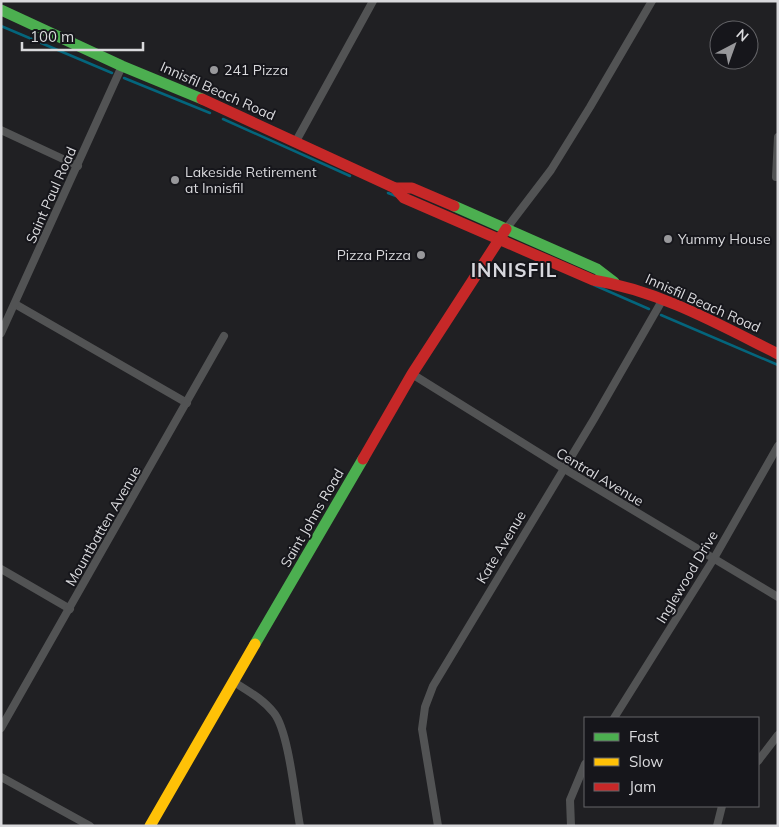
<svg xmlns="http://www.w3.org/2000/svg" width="779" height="827" viewBox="0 0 779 827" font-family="Mulish,sans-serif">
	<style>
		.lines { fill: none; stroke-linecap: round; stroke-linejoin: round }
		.stream { stroke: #04657c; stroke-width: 2.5 }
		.street { stroke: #525354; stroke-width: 8 }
		.fast { stroke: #4caf50; stroke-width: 11 }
		.slow { stroke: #ffc107; stroke-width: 11 }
		.jam { stroke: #c62828; stroke-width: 11 }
		.poi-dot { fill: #98989b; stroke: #16161b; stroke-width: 2 }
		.labels { text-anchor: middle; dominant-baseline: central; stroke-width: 4; stroke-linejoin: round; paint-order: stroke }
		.poi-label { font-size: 14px; fill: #d9d9dc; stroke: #16161b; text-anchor: start }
		.street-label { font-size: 14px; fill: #d9d9dc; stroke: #16161b }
		.district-label { font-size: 19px; font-weight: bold; letter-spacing: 1px; fill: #d8d8de; stroke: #16161b }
	</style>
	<rect width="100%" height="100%" fill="#202023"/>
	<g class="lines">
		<g class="stream">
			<path d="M1,26l111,47"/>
			<path d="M124,78l86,35"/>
			<path d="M223,119l127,57"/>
			<path d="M388,193l8,3"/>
			<path d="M594,285l55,24"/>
			<path d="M661,315l117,50"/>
		</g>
		<g class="street">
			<path d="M1,130l77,36"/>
			<path d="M295,143l78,-142"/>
			<path d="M776,177l2,-40"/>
			<path d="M506,229l45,-59 39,-63 62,-106"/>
			<path d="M15,304l172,99"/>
			<path d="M1,333l121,-267"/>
			<path d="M412,374l151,94 215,129"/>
			<path d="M1,569l69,40"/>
			<path d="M234,682c14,9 29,17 40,31 15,19 21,87 26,113"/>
			<path d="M614,718l99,-158 65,-114"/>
			<path d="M1,728l223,-392"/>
			<path d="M758,761l20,-26"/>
			<path d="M1,777l89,49"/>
			<path d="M438,826l-16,-97 3,-22 8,-21 161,-267 69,-120"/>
			<path d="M571,826l-1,-26 15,-36"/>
			<path d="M717,826l5,-20"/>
		</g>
		<g class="fast">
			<path d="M1,10l121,56 80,33"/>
			<path d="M454,206l143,63 17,13"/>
			<path d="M255,644l108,-185"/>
		</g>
		<path class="slow" d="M150,826l105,-182"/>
		<g class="jam">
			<path d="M202,99l193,89h17l42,18"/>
			<path d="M395,188l9,10 189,82c67,11 125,44 185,74"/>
			<path d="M363,459l49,-85 94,-145"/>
		</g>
	</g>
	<g class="poi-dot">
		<circle cx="214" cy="70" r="5"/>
		<circle cx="175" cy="180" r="5"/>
		<circle cx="668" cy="239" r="5"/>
		<circle cx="421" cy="255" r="5"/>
	</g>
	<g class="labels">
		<g class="poi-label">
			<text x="224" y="70">241 Pizza</text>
			<text x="185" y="172">Lakeside Retirement<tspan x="185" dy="16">at Innisfil</tspan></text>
			<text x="678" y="239">Yummy House</text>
			<text x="411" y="255" text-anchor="end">Pizza Pizza</text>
		</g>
		<g class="street-label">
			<text transform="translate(218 91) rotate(24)">Innisfil Beach Road</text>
			<text transform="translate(51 195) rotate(-66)">Saint Paul Road</text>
			<text transform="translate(703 303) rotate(24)">Innisfil Beach Road</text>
			<text transform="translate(600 477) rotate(31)">Central Avenue</text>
			<text transform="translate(312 518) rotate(-60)">Saint Johns Road</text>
			<text transform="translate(103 526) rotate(-60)">Mountbatten Avenue</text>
			<text transform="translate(501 547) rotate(-59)">Kate Avenue</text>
			<text transform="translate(687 577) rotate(-59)">Inglewood Drive</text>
		</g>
		<g class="district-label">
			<text x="514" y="270">INNISFIL</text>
		</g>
	</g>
	<rect width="779" height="827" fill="none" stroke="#d9d9dc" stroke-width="5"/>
	<rect x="584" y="717" width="175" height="90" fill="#16161b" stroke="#646468"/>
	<rect x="594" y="733" width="25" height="8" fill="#4caf50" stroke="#646468"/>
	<text x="629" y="742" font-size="15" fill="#d9d9dc">Fast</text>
	<rect x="594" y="758" width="25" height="8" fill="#ffc107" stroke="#646468"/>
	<text x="629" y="767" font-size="15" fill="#d9d9dc">Slow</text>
	<rect x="594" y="783" width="25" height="8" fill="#c62828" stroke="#646468"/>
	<text x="629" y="792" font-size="15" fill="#d9d9dc">Jam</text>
	<g transform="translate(734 45) rotate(41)"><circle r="24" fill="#16161b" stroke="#646468"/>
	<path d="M0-4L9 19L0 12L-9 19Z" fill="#98989b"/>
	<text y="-8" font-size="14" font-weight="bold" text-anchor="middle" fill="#d9d9dc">N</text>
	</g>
	<path d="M22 42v8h121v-8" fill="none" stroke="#d9d9dc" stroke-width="2.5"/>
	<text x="30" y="42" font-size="15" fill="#d9d9dc" stroke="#16161b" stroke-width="4" paint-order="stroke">100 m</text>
</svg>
